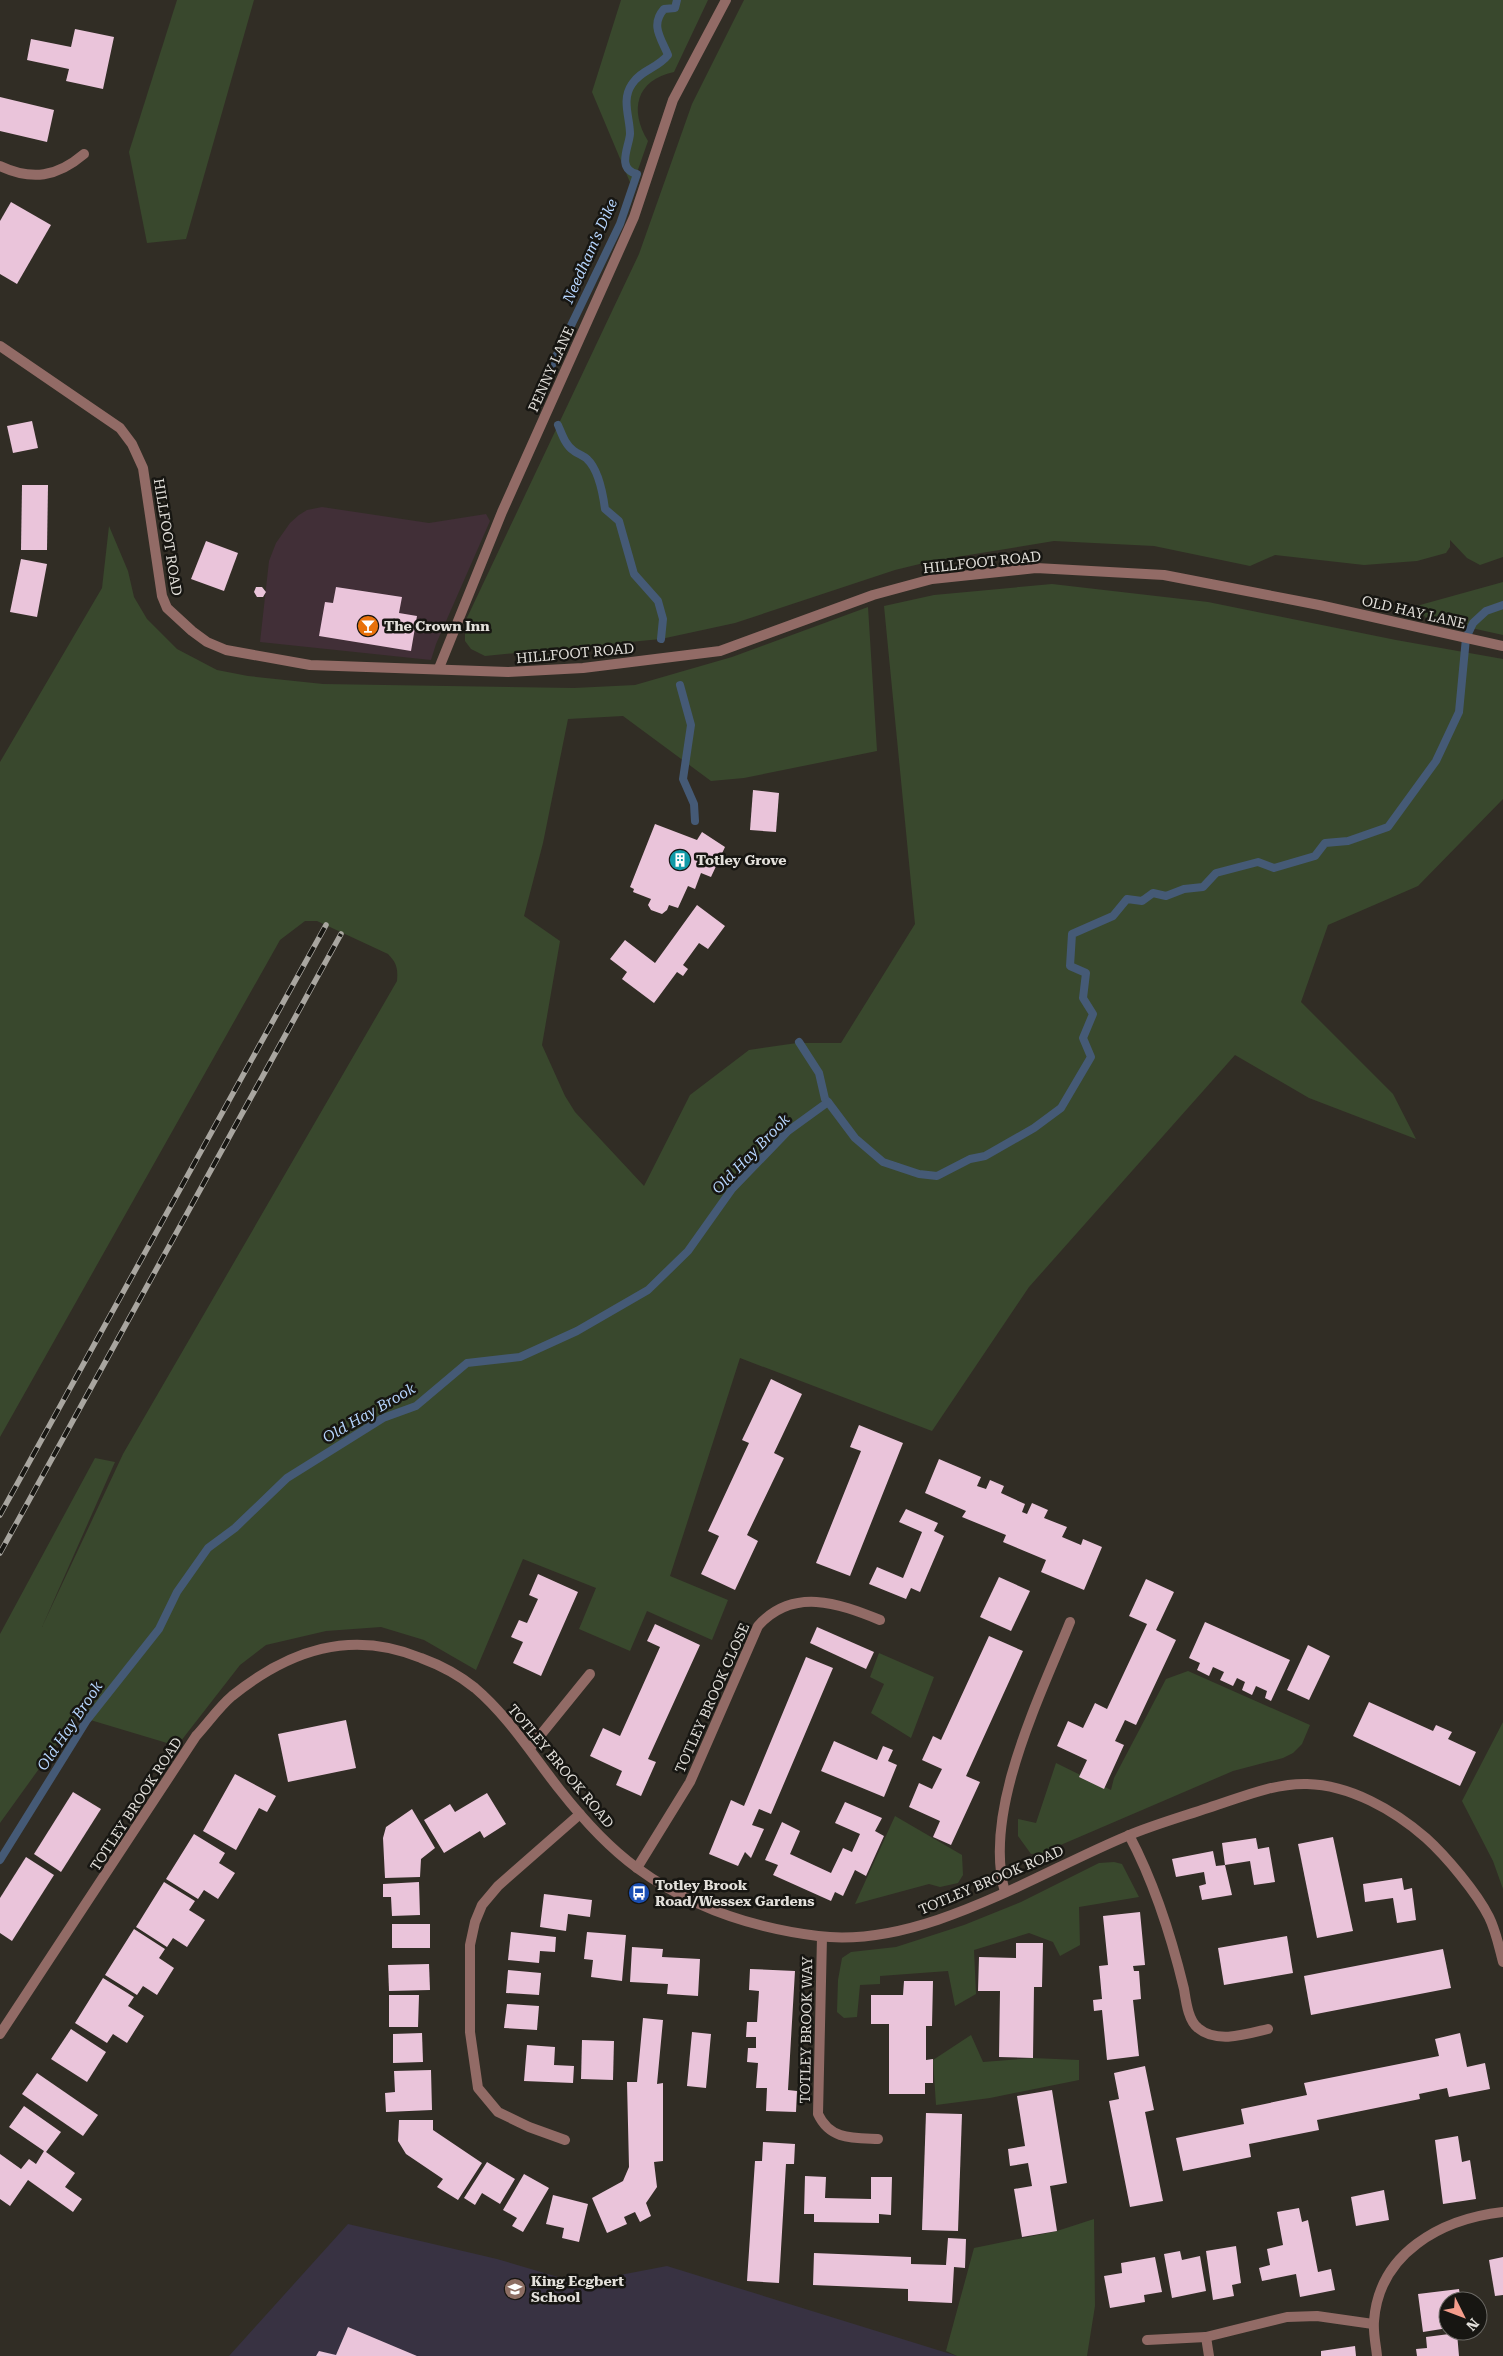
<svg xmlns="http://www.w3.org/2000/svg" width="1503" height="2356" viewBox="0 0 1503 2356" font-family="'Roboto Serif',serif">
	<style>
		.commercial { fill: #412f37 }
		.education { fill: #383242 }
		.green { fill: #39482d }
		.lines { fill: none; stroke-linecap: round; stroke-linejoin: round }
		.stream { stroke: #455a76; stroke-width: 8 }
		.building { fill: #eac4da }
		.minor { stroke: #926b66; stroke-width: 10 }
		.tertiary { stroke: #926b66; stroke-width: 10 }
		.rail-casing { stroke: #a9a6a0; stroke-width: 5.5 }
		.rail { stroke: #171612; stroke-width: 4; stroke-dasharray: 11; stroke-linecap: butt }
		.labels { text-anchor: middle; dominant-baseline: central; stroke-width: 5; stroke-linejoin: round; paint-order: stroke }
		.street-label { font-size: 14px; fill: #e3e0db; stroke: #171612 }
		.poi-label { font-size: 14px; font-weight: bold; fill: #e3e0db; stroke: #171612; text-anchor: start }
		.water-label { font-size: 15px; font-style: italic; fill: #b6d5fe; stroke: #171612 }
	</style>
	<rect width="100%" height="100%" fill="#312d25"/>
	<path class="commercial" d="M322,507l107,16 57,-9 4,7 -54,123 -5,16 -171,-18 9,-81 7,-18 14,-20 9,-8 8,-5z"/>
	<path class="education" d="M348,2224l149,35 81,24 89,-17 290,90h-728z"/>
	<g class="green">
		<path d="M177,0h77l-68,239 -39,4 -18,-91z"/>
		<path d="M621,0h87l-34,72c-38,8 -45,38 -26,69l-16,46 -40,-95z"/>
		<path d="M744,0h759v557l-23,8 -13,-7 -17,-18v7l-4,6 -29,8 -53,4 -89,-10 -25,11 -96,-20 -100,-5 -122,20 -37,9 -160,53 -74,16 -176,17 -14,-7 -6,-8v-19l174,-368 53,-150z"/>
		<path d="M109,526l19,45 6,26 13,22 30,30 40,21 31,6 75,8 251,4 61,-3 97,-28 136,-50 9,144 -133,27 -33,3 -88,-65 -55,3 -25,124 -19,73 36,25 -18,104 23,51 10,16 69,74 46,-91 59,-45 48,-7h44l74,-119 -31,-318 50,-11 118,-11 156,18 188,38 107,19v140l-85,87 -90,39 -27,77 92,92 23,45 -107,-41 -74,-43 -206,232 -97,144 -192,-73 -70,218 58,24 -16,40 -65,-29 -17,40 -51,-22 17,-41 -73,-29 -47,111 -52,-30 -43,-13 -55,4 -60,14 -26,20 -63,81 -100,-30 -77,107v-189l95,-176 20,4 -73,165 81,-173 274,-473c1,-12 0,-18 -9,-27l-71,-33h-12l-25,19 -280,497v-675l102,-174z"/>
		<path d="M1503,582v53l-77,-17 -8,-11 2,-2z"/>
		<path d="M879,1653l55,24 -23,61 -40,-25 13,-29 -14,-7z"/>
		<path d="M1188,1671l122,54 -8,19 -9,9 -10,5 -50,13 -191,82 -11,1 -13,-18v-17l18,4 20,-60 55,27 3,-12 52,-99z"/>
		<path d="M1503,1722v167l-10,-28 -31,-60z"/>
		<path d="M895,1816l67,39 1,20 -5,8 -18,4 -11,-3 -74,20z"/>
		<path d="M1114,1862l8,2 17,33 -60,10 1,38 -20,11 -7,-14 -24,-9 -55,17 2,44 -21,12 -7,-35 -68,5v8l-20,1 -3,32 -13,1 -7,-6 1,-32 4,-22 9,-6 45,-5 68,-22 57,-23 78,-39z"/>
		<path d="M971,2035l12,27 50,-4 46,2v20l-89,18 -54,7 -3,-45z"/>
		<path d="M1094,2219l1,87 -8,50h-130l-11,-5 28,-103 83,-17z"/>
	</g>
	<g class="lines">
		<g class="stream">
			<path d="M537,396l83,-172 17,-50c-21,-5 -8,-27 -7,-40 0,-17 -9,-34 2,-50 9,-14 26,-16 36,-29 -7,-17 -18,-30 -4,-46l11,-1 2,-8"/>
			<path d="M558,425c4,9 7,20 16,26 4,3 10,5 13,8 12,11 16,35 18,50l14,12 15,53 24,27 5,18 -2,20"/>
			<path d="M680,685l11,40 -8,54 11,25 1,17"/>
			<path d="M799,1042l20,31 6,26 3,3"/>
			<path d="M0,1860l87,-140 72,-91 18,-37 31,-44 27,-20 52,-50 96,-60 33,-12 51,-43 53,-6 57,-26 71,-41 40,-39 44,-62 56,-58 40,-29 27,36 28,24 36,12 18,2 33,-17 15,-3 49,-28 27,-20 30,-51 -8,-19 10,-24 -10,-16 3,-25 -16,-7 2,-32 41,-18 14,-17 15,2 11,-8 13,3 18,-7 19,-2 13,-14 42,-11 16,6 41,-12 10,-13 23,-2 40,-14 48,-66 23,-49 7,-74 7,-15 13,-12 17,-6"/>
		</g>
	</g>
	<g class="building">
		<path d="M75,29l39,8 -11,52 -37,-8 3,-12 -42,-9 4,-21 40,8z"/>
		<path d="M0,97l54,13 -7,32 -47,-11z"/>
		<path d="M11,202l40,23 -34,59 -17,-10v-53z"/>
		<path d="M32,421l6,27 -25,5 -6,-27z"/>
		<path d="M22,485h26l-1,65h-26z"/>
		<path d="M206,541l32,12 -14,38 -33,-12z"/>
		<path d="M21,559l26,5 -10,53 -27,-5z"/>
		<path d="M256,587h6l4,5 -3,5h-6l-3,-5z"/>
		<path d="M336,587l66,10 -3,16 18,3 -6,35 -92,-15 6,-34 8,1z"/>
		<path d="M753,790l26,3 -3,39 -26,-2z"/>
		<path d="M655,824l42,16 5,-8 23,15 -14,30 -10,-4 -6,16 -7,-3 -10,22 -9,-3 -2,5 -5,4 -11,-4 -3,-5 3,-6 -18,-7 1,-3 -4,-2z"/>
		<path d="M697,905l28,21 -17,23 -9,-6 -16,22 5,4 -5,7 -6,-4 -23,31 -32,-24 5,-7 -17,-13 15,-19 30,23z"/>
		<path d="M771,1379l31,15 -28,59 10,5 -37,77 11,6 -23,49 -34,-16 18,-38 -11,-5 41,-88 -7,-3z"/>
		<path d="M859,1425l44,18 -53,133 -34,-13 45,-112 -11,-4z"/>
		<path d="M939,1459l42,18 -4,9 9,3 4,-9 14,6 -3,7 24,11 -3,8 5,2 5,-11 16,7 -4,8 23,9 -5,10 19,8 2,-6 19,8 -18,43 -43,-18 5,-12 -43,-18 3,-7 -44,-18 4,-6 -41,-18z"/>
		<path d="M906,1509l32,14 -4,8 10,5 -24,56 -9,-4 -5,11 -37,-15 8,-17 26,11 19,-46 -23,-10z"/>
		<path d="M538,1574l40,18 -37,84 -28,-13 10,-21 -12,-5 8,-17 8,3 11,-24 -9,-4z"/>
		<path d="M999,1577l31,14 -19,40 -31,-14z"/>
		<path d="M1146,1579l28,13 -18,38 20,10 -40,85 -11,-5 -10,21 9,4 -20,44 -25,-12 8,-17 -30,-14 11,-25 15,7 12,-25 12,6 40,-85 -18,-8z"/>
		<path d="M1205,1622l85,38 -19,41 -6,-3 2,-7 -11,-5 -4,9 -10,-5 3,-8 -8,-4 -4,8 -13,-6 4,-8 -11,-5 -4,9 -12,-6 3,-7 -11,-5z"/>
		<path d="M655,1624l45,21 -52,114 8,3 -15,34 -25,-11 6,-14 -32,-15 13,-28 17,8 40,-89 -13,-6z"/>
		<path d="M817,1627l57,25 -8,17 -56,-26z"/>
		<path d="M989,1636l34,15 -57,125 14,6 -29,63 -18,-8 7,-16 -31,-14 10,-24 13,6 10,-20 -20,-9 11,-24 8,4z"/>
		<path d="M1308,1645l22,11 -21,44 -22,-10z"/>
		<path d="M806,1657l27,11 -62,146 -12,-5 -7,16 12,4 -13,29 -6,-6 -7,14 -29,-12 22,-54 13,6z"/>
		<path d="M1369,1702l64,29 3,-6 16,7 -4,7 28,13 -16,34 -107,-50z"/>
		<path d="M346,1720l10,48 -68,14 -10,-48z"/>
		<path d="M834,1741l43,19 6,-14 10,4 -5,11 9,4 -13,32 -63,-26z"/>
		<path d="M235,1774l41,22 -9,16 -8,-4 -23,42 -33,-19z"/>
		<path d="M73,1792l28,17 -40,63 -27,-18z"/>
		<path d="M487,1793l19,31 -22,14 -4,-7 -36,22 -20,-33 26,-16 5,8z"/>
		<path d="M845,1802l37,16 -7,13 9,5 -18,40 -11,-6 -12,26 -8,-4 -4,9 -58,-26 5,-10 -13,-5 17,-38 18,9 -10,23 41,19 12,-25 9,4 8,-18 -25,-11z"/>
		<path d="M412,1809l23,39 -14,11 -1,18 -35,1 -2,-40 3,-11z"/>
		<path d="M194,1834l31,19 -6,10 16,10 -17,26 -14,-9 -6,9 -32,-20z"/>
		<path d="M1333,1837l20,94 -36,7 -19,-94z"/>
		<path d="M1256,1838l2,11 11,-2 6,35 -21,3 -4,-24 -25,4 -3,-22z"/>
		<path d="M1213,1851l3,15 9,-1 7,30 -30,5 -3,-14 7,-2 -2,-12 -28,5 -4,-18z"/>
		<path d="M26,1857l28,18 -42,66 -12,-8v-35z"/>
		<path d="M1402,1878l2,12 8,-2 4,32 -19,3 -4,-25 -28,4 -2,-18z"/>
		<path d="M164,1882l31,19 -6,9 16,10 -18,27 -14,-9 -6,9 -31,-20z"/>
		<path d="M419,1882l1,33 -28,1 -1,-19h-8v-13z"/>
		<path d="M544,1894l48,6 -2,17 -22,-3 -2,17 -26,-4z"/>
		<path d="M1140,1912l5,53 -12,1 1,5h5l2,28 -8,1 6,56 -32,4 -5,-50 -8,1 -1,-11 9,-1 -3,-33 9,-1 -5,-49z"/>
		<rect x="392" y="1924" width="38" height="24"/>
		<path d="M134,1929l31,20 -6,9 15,10 -17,27 -14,-9 -6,9 -32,-20z"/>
		<path d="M511,1932l45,5 -1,15 -15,-1 -1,12 -31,-3z"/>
		<path d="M587,1932l39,3 -4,46 -31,-4 2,-17 -9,-1z"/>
		<path d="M1287,1936l6,37 -69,12 -6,-37z"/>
		<path d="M1016,1943h27l-1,44h-8l-1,71 -34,-1 1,-66h-22l1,-34 37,1z"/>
		<path d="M632,1947l31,2 -1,8 38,2 -2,37 -31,-2 1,-10 -38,-2z"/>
		<path d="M1443,1949l8,39 -140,27 -7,-39z"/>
		<path d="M429,1964l1,26 -41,1 -1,-26z"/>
		<path d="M750,1969l45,2 -7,119 9,1 -1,21 -30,-1 1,-23h-11l2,-25 -11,-1 1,-14h8v-11h-10l1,-15h10l2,-31 -10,-1z"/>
		<path d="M508,1970l33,3 -2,22 -33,-2z"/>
		<path d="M103,1978l31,19 -6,9 16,10 -17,27 -14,-9 -6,9 -32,-20z"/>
		<path d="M904,1981h29l-1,45h-6v34l7,-1v24h-8v11h-36v-70h-18v-29h32z"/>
		<path d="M389,1995h30l-1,32h-29z"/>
		<path d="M507,2004l32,2 -2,24 -33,-2z"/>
		<path d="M643,2018l20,2 -6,64 6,-1v78l-9,1 3,25 -11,16 5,13 -11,6 -5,-10 -11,5 3,7 -20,9 -15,-35 31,-17 6,-14 -2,-85h10z"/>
		<path d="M71,2029l35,23 -19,30 -36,-23z"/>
		<path d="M692,2032l19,2 -5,54 -19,-2z"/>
		<path d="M422,2033l1,29 -30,1v-29z"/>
		<path d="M1460,2033l7,34 18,-4 5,26 -41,8 -2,-9 -28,6 1,5 -103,21 2,10 -70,14 2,13 -68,14 -7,-33 68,-14 -3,-15 66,-14 -3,-12 135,-27 -4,-17z"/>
		<path d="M582,2040l32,1 -1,39 -32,-1z"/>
		<path d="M527,2045l28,2 -1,18 20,1 -1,17 -49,-2z"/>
		<path d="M1145,2066l9,44 -9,2 18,89 -33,6 -21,-106 10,-2 -5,-26z"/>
		<path d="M431,2070l1,40 -46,2 -1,-19 10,-1 -1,-21z"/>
		<path d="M37,2073l61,42 -15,21 -61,-42z"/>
		<path d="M1052,2090l15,93 -17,3 7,45 -35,6 -8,-48 18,-3 -4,-23 -18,3 -2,-17 17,-3 -8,-50z"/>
		<path d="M24,2106l37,26 -15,20 29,21 -10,14 17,12 -9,13 -45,-32 -18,26 -10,-7v-45l21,15 8,-10 7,5 8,-13 -35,-24z"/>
		<path d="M926,2113l36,1 -4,117 -36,-1z"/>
		<path d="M399,2120h34v10l49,33 -24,37 -21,-13 6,-8 -37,-25 -8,-13z"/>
		<path d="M1458,2136l4,26 8,-2 6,39 -33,5 -8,-64z"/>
		<path d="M763,2142l32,2 -1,20h-8l-7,119 -32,-2 8,-120h7z"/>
		<path d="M487,2162l28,17 -15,25 -18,-11 -7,12 -11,-7z"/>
		<path d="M524,2174l25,14 -26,44 -11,-6 5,-8 -14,-8z"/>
		<path d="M805,2176l21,1 -1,21 46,1v-22h21l-1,38 -12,-1v9l-65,-1v-8h-10z"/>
		<path d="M1384,2190l5,30 -33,6 -5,-29z"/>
		<path d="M553,2195l35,9 -9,38 -17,-4 2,-10 -18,-4z"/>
		<path d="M1299,2208l3,14 6,-2 10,52 13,-3 4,21 -35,7 -4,-23 -34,7 -3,-13 11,-3 -3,-16 16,-4 -6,-33z"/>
		<path d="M948,2238l18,1 -1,29 -11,-1 -2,36 -44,-2v-12l-95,-4 1,-32 97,4v7l35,1z"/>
		<path d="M1236,2246l5,37 -9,2 2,11 -21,4 -7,-49z"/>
		<path d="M1180,2251l2,9 18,-4 6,35 -34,7 -8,-44z"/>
		<path d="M1155,2257l7,35 -18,3 1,7 -35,6 -6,-32 18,-3 -1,-10z"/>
		<path d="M1503,2257v38l-8,1 -6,-36z"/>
		<path d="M1459,2289l2,12h-13v27l-25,4 -5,-38z"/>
		<path d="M348,2327l69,29h-101l3,-5 17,4z"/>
		<path d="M1457,2333l2,23h-42l-1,-7 11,-1 -1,-11z"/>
		<path d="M1355,2346l1,10h-35v-5z"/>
	</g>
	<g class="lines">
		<g class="minor">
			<path d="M0,166c32,15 57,11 84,-12"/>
			<path d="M439,668l63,-156 132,-295 39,-117 53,-100"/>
			<path d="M530,1748l60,-74"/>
			<path d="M1129,1835c26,49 42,100 55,154 2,12 4,31 14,39 19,16 49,6 70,1"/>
			<path d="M637,1868l53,-86 68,-156c35,-39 80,-23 122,-6"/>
			<path d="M1005,1892c-23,-80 35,-195 65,-270"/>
			<path d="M822,1937l-4,177c12,26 35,24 60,25"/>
			<path d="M0,2034l196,-298c12,-13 23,-29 36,-40 57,-46 119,-67 189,-38 19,7 38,17 54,30 34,29 58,68 85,102 22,28 48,57 77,78 53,39 116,60 181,68 103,13 217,-62 309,-100 26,-11 54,-19 81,-28 32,-10 65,-25 99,-24 43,1 87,26 119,54 20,18 51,55 63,79 7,14 10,30 14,45"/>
			<path d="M565,2140l-36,-13 -31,-15 -20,-24 -8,-56v-87l5,-23 7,-17 16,-19 82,-72"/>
			<path d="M1206,2337l3,19"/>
			<path d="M1147,2340l59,-3 81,-20 30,-1 56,8"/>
			<path d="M1377,2356c-1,-11 -4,-23 -3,-35 5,-68 67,-102 129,-109"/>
		</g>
		<path class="tertiary" d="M0,346l120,82 12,16 11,24 19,128 5,12 25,23 15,11 19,8 84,15 198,7 75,-4 137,-17 153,-56 59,-16 104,-11 128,7 155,30 184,41"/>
		<g class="rail-casing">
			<g id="rail">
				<path d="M0,1515l326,-590"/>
				<path d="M0,1553l341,-619"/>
			</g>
		</g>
		<use href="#rail" class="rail"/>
	</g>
	<defs>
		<g id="bar-disc" transform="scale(1.125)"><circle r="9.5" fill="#e8710a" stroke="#171612"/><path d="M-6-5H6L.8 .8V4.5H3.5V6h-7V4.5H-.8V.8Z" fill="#fff"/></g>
		<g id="building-disc" transform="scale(1.125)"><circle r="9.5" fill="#0f9aa8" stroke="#171612"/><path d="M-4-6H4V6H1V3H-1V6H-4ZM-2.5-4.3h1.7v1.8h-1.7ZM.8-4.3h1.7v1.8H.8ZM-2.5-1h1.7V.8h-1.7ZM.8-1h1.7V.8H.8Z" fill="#fff"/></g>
		<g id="bus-disc" transform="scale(1.125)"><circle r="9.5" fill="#1a4fb4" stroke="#171612"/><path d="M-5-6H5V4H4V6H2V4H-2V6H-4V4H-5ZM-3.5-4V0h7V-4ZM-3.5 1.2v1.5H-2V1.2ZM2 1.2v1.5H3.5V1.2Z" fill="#fff"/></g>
		<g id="school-disc" transform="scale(1.125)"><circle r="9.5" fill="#8d6e63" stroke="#171612"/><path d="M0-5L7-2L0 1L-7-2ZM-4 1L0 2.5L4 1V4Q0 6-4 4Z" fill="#fff"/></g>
	</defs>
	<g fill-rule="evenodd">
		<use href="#bar-disc" x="368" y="626"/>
		<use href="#building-disc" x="680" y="860"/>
		<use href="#bus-disc" x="639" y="1893"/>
		<use href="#school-disc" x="515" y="2289"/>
	</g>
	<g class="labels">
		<g class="street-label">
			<text transform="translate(551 369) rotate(-66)">PENNY LANE</text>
			<text transform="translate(168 537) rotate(81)">HILLFOOT ROAD</text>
			<text transform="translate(982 562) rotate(-6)">HILLFOOT ROAD</text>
			<text transform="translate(1414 612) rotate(13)">OLD HAY LANE</text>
			<text transform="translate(575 653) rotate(-5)">HILLFOOT ROAD</text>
			<text transform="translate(712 1698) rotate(-66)">TOTLEY BROOK CLOSE</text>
			<text transform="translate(561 1766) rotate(50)">TOTLEY BROOK ROAD</text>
			<text transform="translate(136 1804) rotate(-57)">TOTLEY BROOK ROAD</text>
			<text transform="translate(991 1880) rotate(-23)">TOTLEY BROOK ROAD</text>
			<text transform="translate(806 2030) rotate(-89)">TOTLEY BROOK WAY</text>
		</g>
		<g class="poi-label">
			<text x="384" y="626">The Crown Inn</text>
			<text x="696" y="860">Totley Grove</text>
			<text x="655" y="1885">Totley Brook<tspan x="655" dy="16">Road/Wessex Gardens</tspan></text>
			<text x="531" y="2281">King Ecgbert<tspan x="531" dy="16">School</tspan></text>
		</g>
		<g class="water-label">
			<text transform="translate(590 251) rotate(-66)">Needham's Dike</text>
			<text transform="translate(751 1154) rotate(-46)">Old Hay Brook</text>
			<text transform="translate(369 1413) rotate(-30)">Old Hay Brook</text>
			<text transform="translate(70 1726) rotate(-56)">Old Hay Brook</text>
		</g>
	</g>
	<g transform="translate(1463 2316) rotate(132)"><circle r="24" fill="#171612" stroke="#696762"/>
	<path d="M0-4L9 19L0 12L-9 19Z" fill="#f49d8c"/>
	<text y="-8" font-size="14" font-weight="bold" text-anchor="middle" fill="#e3e0db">N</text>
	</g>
</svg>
